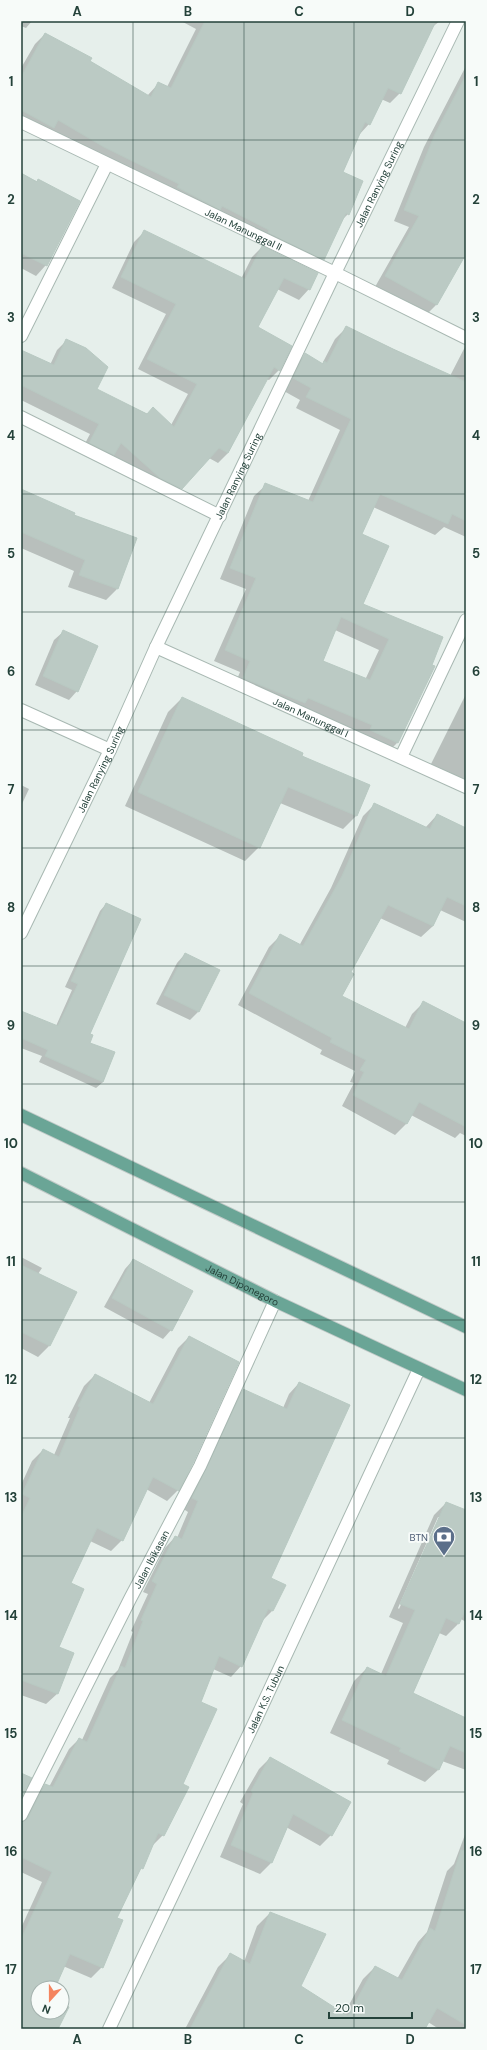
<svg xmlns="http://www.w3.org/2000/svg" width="487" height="2050" font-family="'DM Sans',sans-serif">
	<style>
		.shadow { fill: #0003; fill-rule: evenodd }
		.building { fill: #bbcac4; stroke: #b8c9c2; fill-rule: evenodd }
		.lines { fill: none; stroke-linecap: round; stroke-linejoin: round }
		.minor-casing { stroke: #a8b8b2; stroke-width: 14 }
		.major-casing { stroke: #c2cac8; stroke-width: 14 }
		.minor { stroke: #fff; stroke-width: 12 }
		.major { stroke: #6aa596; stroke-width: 12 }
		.grid { fill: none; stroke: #24423a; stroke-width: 1; stroke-opacity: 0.55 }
		.labels { text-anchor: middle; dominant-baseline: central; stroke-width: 4; stroke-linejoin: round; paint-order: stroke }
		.street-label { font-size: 10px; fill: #24423a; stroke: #f7fbf9 }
		.service-label { font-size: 10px; fill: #4e5e75; stroke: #f7fbf9; text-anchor: end }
		.neatline { fill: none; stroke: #24423a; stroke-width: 1.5 }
		.grid-label { font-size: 13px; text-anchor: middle; font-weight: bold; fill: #24423a }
	</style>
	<rect width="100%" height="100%" fill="#e6efeb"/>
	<g class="shadow">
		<polygon points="21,21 32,21 26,28 21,26"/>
		<polygon points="181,21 440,21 431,28 400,93 390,103 381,99 369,124 359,135 342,173 348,214 341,221 323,259 313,269 21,125 21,68 35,44 45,34 147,96 159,83 167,87 196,29"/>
		<polygon points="466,66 466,252 436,305 425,316 375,287 409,227 394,221 424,147"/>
		<polygon points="21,174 79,201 46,265 36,276 21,268"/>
		<polygon points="144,232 241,279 252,257 262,247 309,289 299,300 277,289 257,328 279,370 269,380 266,379 228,453 218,463 209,458 171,498 150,488 113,455 103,465 80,453 90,434 21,400 21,351 50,365 57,350 67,340 96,390 171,425 188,394 138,369 166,314 112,288 134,242"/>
		<path d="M 347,327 L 450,376 L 466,345 L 466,537 L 444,527 L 435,535 L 373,507 L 360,534 L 362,604 L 433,667 L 397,743 L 386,754 L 233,689 L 240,672 L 214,661 L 246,589 L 220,579 L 254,496 L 266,485 L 308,501 L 340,430 L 296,408 L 300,400 L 282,390 L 294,366 L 305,355 L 322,364 L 335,339 ZM 335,630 L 379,650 L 365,680 L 322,661 Z"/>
		<polygon points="21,490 73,515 136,538 117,589 106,600 68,587 74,571 21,548"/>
		<polygon points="63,632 77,691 69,700 35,685 54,640"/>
		<polygon points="466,694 466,781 431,764"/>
		<polygon points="182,698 301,757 356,816 343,829 280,803 259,847 245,861 125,806 168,712"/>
		<polygon points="21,785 29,789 21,806"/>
		<polygon points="374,805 425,828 437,815 466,829 466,922 440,910 433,926 421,937 380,918 350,973 341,997 405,1028 412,1014 423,1003 466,1024 466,1136 460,1133 455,1138 411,1115 407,1123 395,1135 342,1106 354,1083 350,1082 355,1071 320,1054 322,1050 238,1005 269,947 280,936 299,946 331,888 363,816"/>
		<polygon points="106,904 89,1043 113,1053 103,1082 96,1088 39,1062 42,1056 21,1048 21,1012 56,1026 72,990 65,987 100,911"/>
		<polygon points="185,954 198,1012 190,1020 156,1004 177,963"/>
		<polygon points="21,1257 42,1268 38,1274 75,1293 49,1346 38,1357 21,1348"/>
		<polygon points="133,1260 171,1330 163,1339 104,1307 125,1269"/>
		<polygon points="189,1337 178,1490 167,1501 146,1489 122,1540 111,1551 90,1541 69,1584 57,1647 57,1694 46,1704 21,1695 21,1485 32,1461 43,1450 54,1455 70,1418 68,1418 84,1386 95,1375 149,1403 178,1348"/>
		<polygon points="299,1383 270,1579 285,1586 272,1611 261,1622 241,1666 231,1677 213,1669 200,1703 182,1784 163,1835 152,1846 116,1918 102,1967 91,1978 63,1966 53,1988 38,1988 38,2012 62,2012 62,2004 68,2007 57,2029 21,2029 21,1928 42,1882 21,1872 21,1823 35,1796 45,1785 49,1787 69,1749 79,1739 82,1740 110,1678 118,1670 133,1632 131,1631 148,1594 143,1592 165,1548 175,1537 177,1538 188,1512 182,1508 233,1401 243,1390 283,1408 289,1394"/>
		<path d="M 446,1503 L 466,1512 L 466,1622 L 461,1619 L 458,1624 L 446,1636 L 439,1633 L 412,1693 L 466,1719 L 466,1770 L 442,1761 L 438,1770 L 425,1782 L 387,1764 L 389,1760 L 330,1733 L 354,1681 L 367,1668 L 381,1674 L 403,1623 L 389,1617 L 434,1515 ZM 438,1517 L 441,1517 L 399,1609 L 398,1608 Z"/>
		<polygon points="270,1758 331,1835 320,1846 286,1827 271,1863 260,1874 220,1857 243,1804 240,1802 259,1769"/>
		<polygon points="466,1832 466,2029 439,2029 428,2022 424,2029 185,2029 218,1967 231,1954 244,1962 257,1926 270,1913 299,1987 344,2014 363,1979 375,1967 397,1979 418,1942 427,1932 447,1871 454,1864"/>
	</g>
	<g class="building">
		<polygon points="205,21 436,21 401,94 388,88 370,125 365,122 343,172 363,181 349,215 346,213 324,260 268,233 269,230 222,206 220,210 211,205 177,187 179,184 104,147 58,120 54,128 21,110 21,77 45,33 92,58 90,61 151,97 158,82 171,88"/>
		<polygon points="466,75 466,254 437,305 385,276 419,216 404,210 435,134"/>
		<polygon points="21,173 37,182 38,179 80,201 47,266 21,253"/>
		<polygon points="144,230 245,279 262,246 318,273 310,290 284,278 258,327 292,346 280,371 274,367 228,453 219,448 182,489 160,478 121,443 114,455 89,443 99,424 21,385 21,350 54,365 66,339 86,348 108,367 97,389 147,414 153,407 174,427 197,384 147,359 176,304 121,277"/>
		<path d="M 346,326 L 393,349 L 466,382 L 466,521 L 452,514 L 448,524 L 380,494 L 362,534 L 389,546 L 363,604 L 443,637 L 432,665 L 435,666 L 398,743 L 370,730 L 372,725 L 308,698 L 305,703 L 243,678 L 250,661 L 225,650 L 256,578 L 230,568 L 265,483 L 313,502 L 351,419 L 306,397 L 311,388 L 293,378 L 305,353 L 323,364 L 324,361 L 327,363 ZM 341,617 L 389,639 L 370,680 L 323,661 Z"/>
		<polygon points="21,489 75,513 74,515 137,538 118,589 79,575 85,560 21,532"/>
		<polygon points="63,630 98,646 78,692 43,676"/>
		<polygon points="182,697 303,753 302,756 370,785 357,816 288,787 260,848 138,792"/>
		<polygon points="374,803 430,829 437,814 466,828 466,906 447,897 433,926 388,905 351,972 354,974 342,996 409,1029 423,1001 466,1023 466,1127 419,1102 407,1124 353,1095 364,1072 360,1070 366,1060 330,1042 332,1038 249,993 280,934 303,946 342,876"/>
		<polygon points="106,903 141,919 90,1034 93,1035 90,1043 115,1052 103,1082 45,1056 48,1050 21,1038 21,1011 58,1026 78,984 71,981"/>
		<polygon points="185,953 220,970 199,1012 164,995"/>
		<polygon points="133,1259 193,1291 172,1331 112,1298"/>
		<polygon points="21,1265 77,1292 50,1346 21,1332"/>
		<polygon points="189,1336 239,1362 193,1463 179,1491 153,1477 123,1541 97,1528 71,1583 84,1589 59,1647 74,1653 58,1694 21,1680 21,1517 30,1498 22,1494 43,1449 59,1457 80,1407 78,1406 95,1374 153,1404"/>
		<polygon points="299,1382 350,1405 271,1578 286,1585 273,1611 268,1609 242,1667 219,1656 201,1702 217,1709 183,1784 189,1787 164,1836 158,1833 143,1869 141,1868 117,1918 123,1920 103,1968 70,1954 55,1988 38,1988 38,2012 62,2012 62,2003 69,2007 58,2029 21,2029 21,1939 52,1872 21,1857 21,1822 28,1818 45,1784 53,1787 79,1738 87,1742 121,1666 125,1668 143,1621 141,1620 157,1584 152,1581 175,1536 182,1539 198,1501 192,1498 243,1389 287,1409"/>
		<polygon points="446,1502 466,1510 466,1609 459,1624 446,1618 413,1693 466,1718 466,1753 450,1746 439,1770 399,1751 401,1748 342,1720 367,1667 386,1676 415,1610 400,1604"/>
		<polygon points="270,1757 351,1802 332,1836 293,1814 272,1863 231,1845 253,1793 251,1791"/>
		<polygon points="21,1773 32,1778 21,1798"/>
		<polygon points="461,1850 466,1851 466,2025 437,2008 425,2029 190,2029 230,1953 250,1964 270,1912 326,1934 301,1986 348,2016 375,1966 402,1980 430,1928 435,1931"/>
	</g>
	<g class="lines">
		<g class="minor-casing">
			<g id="minor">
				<path id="s1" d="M 21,122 L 335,273 L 466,338"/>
				<polyline points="21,336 107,164"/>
				<polyline points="21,417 220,516"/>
				<path id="s2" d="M 156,647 L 466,787"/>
				<polyline points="21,710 110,750"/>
				<polyline points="401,757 466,620"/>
				<path id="s3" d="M 21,933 L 110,750 L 156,647 L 335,273 L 458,21"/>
				<path id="s4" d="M 21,1815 L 130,1599 L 200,1466 L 275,1301"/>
				<path id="s5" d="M 109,2029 L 256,1719 L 419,1369"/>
			</g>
		</g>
		<g class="major-casing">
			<g id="major">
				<polyline points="21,1115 466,1327"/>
				<path id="s6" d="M 21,1173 L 275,1301 L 466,1390"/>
			</g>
		</g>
		<use href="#minor" class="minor"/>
		<use href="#major" class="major"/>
	</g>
	<path class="grid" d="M 133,21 L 133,2029M 244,21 L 244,2029M 354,21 L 354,2029M 21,140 L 466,140M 21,258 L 466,258M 21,376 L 466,376M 21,494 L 466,494M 21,612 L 466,612M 21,730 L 466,730M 21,848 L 466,848M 21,966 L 466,966M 21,1084 L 466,1084M 21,1202 L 466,1202M 21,1320 L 466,1320M 21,1438 L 466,1438M 21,1556 L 466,1556M 21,1674 L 466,1674M 21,1792 L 466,1792M 21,1910 L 466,1910"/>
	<defs>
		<g id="bank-pin" transform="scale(1.15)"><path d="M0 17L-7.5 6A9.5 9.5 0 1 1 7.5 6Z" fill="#5c6f8a" stroke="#f7fbf9"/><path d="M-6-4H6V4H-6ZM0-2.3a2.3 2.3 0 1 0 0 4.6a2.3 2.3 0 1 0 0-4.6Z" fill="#fff"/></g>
	</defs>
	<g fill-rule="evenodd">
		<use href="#bank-pin" x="444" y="1537"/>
	</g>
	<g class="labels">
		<g class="street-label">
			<text stroke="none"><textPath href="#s3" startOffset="830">Jalan Ranying Suring</textPath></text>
			<text stroke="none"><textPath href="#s1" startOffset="247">Jalan Manunggal II</textPath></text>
			<text stroke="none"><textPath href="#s3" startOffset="506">Jalan Ranying Suring</textPath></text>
			<text stroke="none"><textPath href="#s2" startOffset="170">Jalan Manunggal I</textPath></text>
			<text stroke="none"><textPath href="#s3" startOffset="182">Jalan Ranying Suring</textPath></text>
			<text stroke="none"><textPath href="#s6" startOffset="248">Jalan Diponegoro</textPath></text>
			<text stroke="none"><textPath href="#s4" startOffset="287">Jalan Ibikasan</textPath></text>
			<text stroke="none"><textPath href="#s5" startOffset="365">Jalan K.S. Tubun</textPath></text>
		</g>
		<g class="service-label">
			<text x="428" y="1537">BTN</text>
		</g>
	</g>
	<rect width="487" height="2050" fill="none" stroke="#f7fbf9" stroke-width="44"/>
	<g transform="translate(50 2000) rotate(201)"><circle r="19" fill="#f7fbf9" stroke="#a3b1ad"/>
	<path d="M0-3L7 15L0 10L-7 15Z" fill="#f4845f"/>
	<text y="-6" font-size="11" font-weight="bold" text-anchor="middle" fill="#24423a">N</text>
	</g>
	<path d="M329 2012v6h83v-6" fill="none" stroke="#24423a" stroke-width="2"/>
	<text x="335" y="2012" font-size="12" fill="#24423a" stroke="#f7fbf9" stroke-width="3" paint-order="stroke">20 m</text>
	<rect x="22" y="22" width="443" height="2006" class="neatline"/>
	<g class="grid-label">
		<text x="77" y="16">A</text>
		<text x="188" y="16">B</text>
		<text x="299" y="16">C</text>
		<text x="410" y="16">D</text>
		<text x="11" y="86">1</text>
		<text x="476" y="86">1</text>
		<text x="11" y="204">2</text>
		<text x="476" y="204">2</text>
		<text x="11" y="322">3</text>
		<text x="476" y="322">3</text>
		<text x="11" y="440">4</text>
		<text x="476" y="440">4</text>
		<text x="11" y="558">5</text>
		<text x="476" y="558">5</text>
		<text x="11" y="676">6</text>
		<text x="476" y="676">6</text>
		<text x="11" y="794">7</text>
		<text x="476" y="794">7</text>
		<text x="11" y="912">8</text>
		<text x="476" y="912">8</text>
		<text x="11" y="1030">9</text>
		<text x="476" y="1030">9</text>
		<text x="11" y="1148">10</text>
		<text x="476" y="1148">10</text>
		<text x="11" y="1266">11</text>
		<text x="476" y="1266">11</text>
		<text x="11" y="1384">12</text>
		<text x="476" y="1384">12</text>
		<text x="11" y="1502">13</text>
		<text x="476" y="1502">13</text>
		<text x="11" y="1620">14</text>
		<text x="476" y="1620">14</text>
		<text x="11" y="1738">15</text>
		<text x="476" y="1738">15</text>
		<text x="11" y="1856">16</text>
		<text x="476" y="1856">16</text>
		<text x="11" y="1974">17</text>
		<text x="476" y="1974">17</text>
		<text x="77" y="2044">A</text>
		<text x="188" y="2044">B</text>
		<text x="299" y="2044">C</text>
		<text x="410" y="2044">D</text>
	</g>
</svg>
